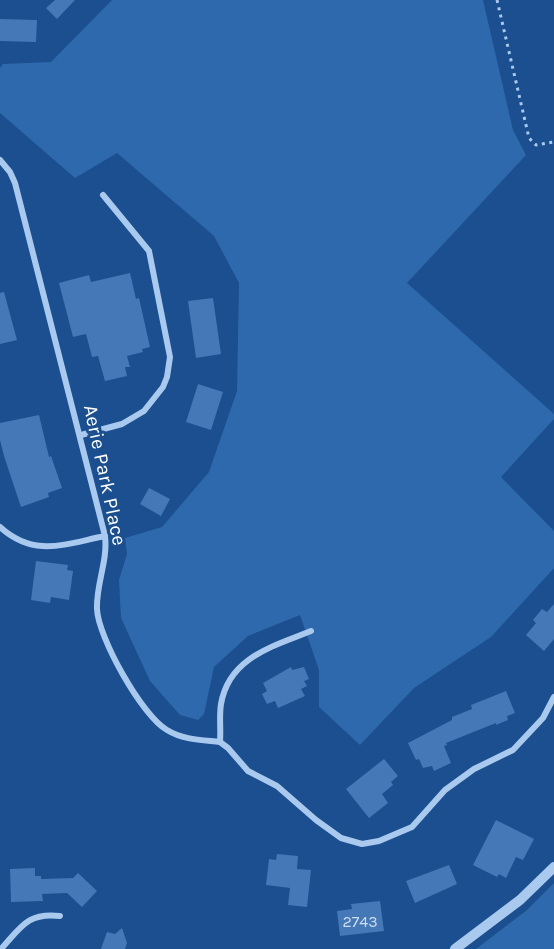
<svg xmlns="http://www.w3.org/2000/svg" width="554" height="949" font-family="Karla,sans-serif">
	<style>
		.green { fill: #2e69ad }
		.building { fill: #4478b7 }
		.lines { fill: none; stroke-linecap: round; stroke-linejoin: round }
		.path { stroke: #a9c9ee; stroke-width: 3; stroke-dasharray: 3 4.5; stroke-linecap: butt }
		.minor { stroke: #a9c9ee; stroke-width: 6 }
		.tertiary { stroke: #a9c9ee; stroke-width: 10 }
		.labels { text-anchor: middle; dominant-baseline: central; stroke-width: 6; stroke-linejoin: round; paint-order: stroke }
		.number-label { font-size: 16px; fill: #d0dded }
		.street-label { font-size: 20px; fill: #fff; stroke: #1b4f8f }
	</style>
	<rect width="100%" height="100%" fill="#1b4f8f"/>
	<g class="green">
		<polygon points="112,0 483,0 513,130 526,155 407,283 554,414 554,419 501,477 554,531 554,568 491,637 414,688 360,745 319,707 319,670 300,615 248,636 214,667 204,714 198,720 180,715 150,681 121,618 119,580 127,554 125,538 162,527 209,472 237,391 239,283 214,236 117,153 75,178 0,113 0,68 3,64 51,62"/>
		<polygon points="554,883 554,949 476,949 527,910"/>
	</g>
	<g class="building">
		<polygon points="55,0 75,0 57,19 46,8"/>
		<polygon points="0,19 37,20 36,42 0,41"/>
		<polygon points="130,273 136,299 139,298 150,347 142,349 143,352 127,356 130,367 125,367 127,376 105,381 98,356 92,357 86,334 73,337 59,283 89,275 91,282"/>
		<polygon points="4,292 17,340 0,344 0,293"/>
		<polygon points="213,298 221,354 196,358 188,301"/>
		<polygon points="198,384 223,392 211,430 186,422"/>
		<polygon points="39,415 49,457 51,456 62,488 48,493 49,497 21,507 4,456 0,440 0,423"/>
		<polygon points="149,488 170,499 161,516 140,504"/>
		<polygon points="36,561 68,565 67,570 73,571 69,600 51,597 50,603 31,600"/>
		<polygon points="554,604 554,639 544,651 526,635 536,623 533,620 542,609 547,612"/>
		<polygon points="291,667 292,670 304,667 309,679 304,681 307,686 301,689 305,696 278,708 275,701 267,704 262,694 267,691 263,683"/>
		<polygon points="506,691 515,713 507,716 508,720 496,725 496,723 446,743 447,745 444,746 451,763 434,771 432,766 423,768 419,759 416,760 408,743 452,720 452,717 472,709 471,705"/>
		<polygon points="384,759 398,776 391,782 393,785 382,794 388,803 369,818 346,789"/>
		<polygon points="496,820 534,839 523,860 516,857 506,878 499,874 497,877 473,865"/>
		<polygon points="277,854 298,856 297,869 311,870 307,907 288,905 290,888 266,885 269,859 276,860"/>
		<polygon points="449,865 457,884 415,903 406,881"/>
		<polygon points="35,868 35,876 41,876 41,879 73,878 78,873 97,891 82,907 67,893 42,894 43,901 11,902 10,869"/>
		<polygon points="380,901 384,931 340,936 337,911 352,909 351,904"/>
		<polygon points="122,928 127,943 125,949 101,949 107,932 115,934"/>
	</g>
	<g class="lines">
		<polyline class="path" points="497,0 529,138 536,145 554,142"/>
		<g class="minor">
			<path d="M 0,160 L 10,172 L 15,183 L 105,536 C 108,561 96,584 97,609 C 98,637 142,716 167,730 C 183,740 202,740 220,742"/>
			<polyline points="81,435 122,424 144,411 163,387 167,377 170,357 149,251 103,195"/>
			<path d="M 0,527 C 34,558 65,544 105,536"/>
			<path d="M 311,631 C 274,646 229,657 221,704 C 219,716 221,729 220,742 L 228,748 L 248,771 L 277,786 L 316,820 L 341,838 L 362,844 L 379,841 L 412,827 L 445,790 L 474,769 L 513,750 L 543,718 L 554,697"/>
			<path d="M 1,949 C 21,927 28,912 60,916"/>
		</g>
		<polyline class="tertiary" points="455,949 520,900 554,867"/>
	</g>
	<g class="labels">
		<g class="number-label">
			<text x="360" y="921">2743</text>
		</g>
		<g class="street-label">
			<text transform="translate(105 475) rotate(78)">Aerie Park Place</text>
		</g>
	</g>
</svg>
